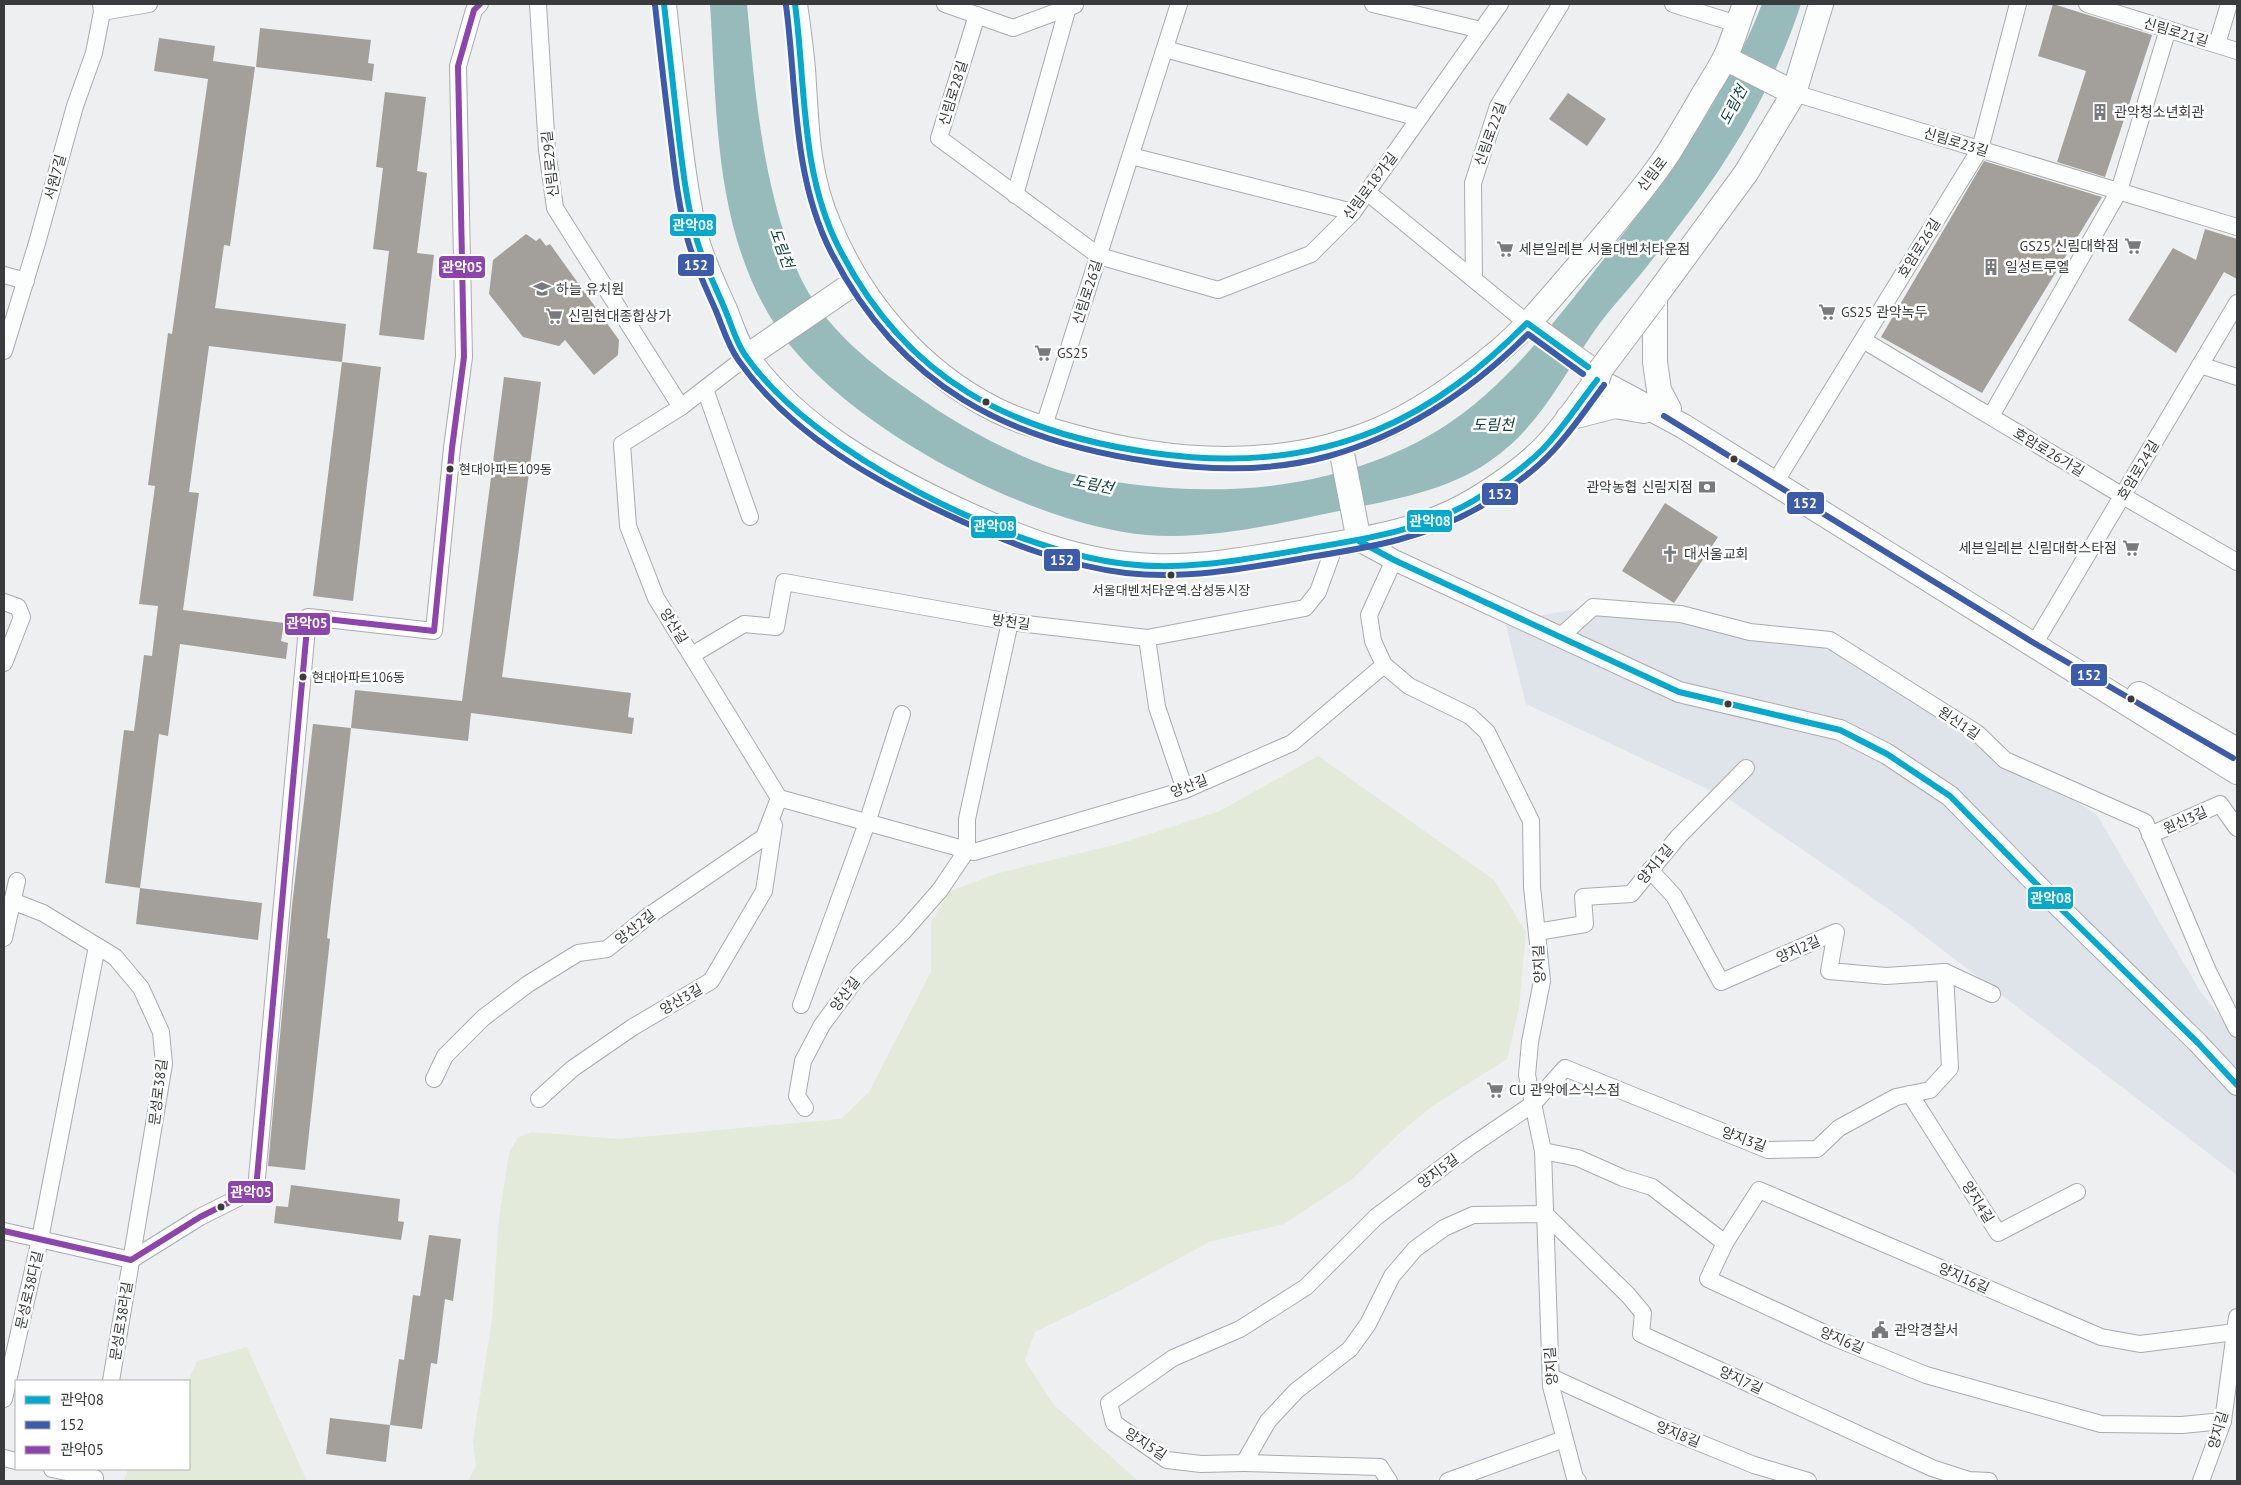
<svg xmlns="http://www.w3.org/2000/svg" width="2241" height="1485" font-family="'PT Sans','Noto Sans KR',sans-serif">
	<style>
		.built { fill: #dfe3ea }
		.green { fill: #e3eada }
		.water { fill: #97babb }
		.building { fill: #a39f9b }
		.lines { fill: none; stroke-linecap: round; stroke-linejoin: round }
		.minor-casing { stroke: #aaabad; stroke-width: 18 }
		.tertiary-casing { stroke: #aaabad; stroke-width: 22 }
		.secondary-casing { stroke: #aaabad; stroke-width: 26 }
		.minor { stroke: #fcfdfd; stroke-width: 16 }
		.tertiary { stroke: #fcfdfd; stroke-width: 20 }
		.secondary { stroke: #fcfdfd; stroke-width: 24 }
		.secondary-bridge-casing { stroke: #aaabad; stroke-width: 26; stroke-linecap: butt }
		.secondary-bridge { stroke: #fcfdfd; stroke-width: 24 }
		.bus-1-casing { stroke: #fff; stroke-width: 10 }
		.bus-2-casing { stroke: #fff; stroke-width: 10 }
		.bus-3-casing { stroke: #fff; stroke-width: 10 }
		.bus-1 { stroke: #00a9ce; stroke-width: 6 }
		.bus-2 { stroke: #3d5bab; stroke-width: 6 }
		.bus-3 { stroke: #8e44ad; stroke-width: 6 }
		.bus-dot { fill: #3a3b3c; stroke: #fff; stroke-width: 2 }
		.labels { text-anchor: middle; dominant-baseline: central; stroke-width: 5; stroke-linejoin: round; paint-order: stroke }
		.bus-label { font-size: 13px; fill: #3a3b3c; stroke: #fff; text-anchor: start }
		.street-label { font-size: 14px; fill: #3a3b3c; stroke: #fff }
		.poi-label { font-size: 14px; fill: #3a3b3c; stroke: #fff; text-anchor: start }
		.water-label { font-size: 15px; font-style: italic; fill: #104040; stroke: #fff }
		.line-badge { stroke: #fff; stroke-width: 2 }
		.badge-label { font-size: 14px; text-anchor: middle; font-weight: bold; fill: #fff }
	</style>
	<rect width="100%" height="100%" fill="#edeff1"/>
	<polygon class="built" points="1578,609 1681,614 1830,640 2097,815 2200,991 2237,1038 2237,1175 1893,912 1729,799 1526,704 1505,622"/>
	<g class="green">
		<polygon points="1318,756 1494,880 1526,932 1519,1008 1507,1059 1431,1107 1399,1134 1351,1180 1284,1224 1209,1242 1123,1289 1035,1332 1025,1360 1053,1404 1138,1481 468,1481 476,1466 473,1440 492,1320 499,1219 509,1153 518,1137 532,1132 618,1139 841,1119 869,1092 931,972 931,922 950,891 999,873 1122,843 1220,811"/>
		<polygon points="247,1347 307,1481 124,1481 128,1469 189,1469 188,1381 197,1361"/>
	</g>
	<path class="water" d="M 710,4 L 747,4 C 754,81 760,158 784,233 C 790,252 797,273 807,290 C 831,332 872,365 911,392 C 953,422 999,448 1047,466 C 1073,476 1102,480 1130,484 C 1235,498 1345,486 1437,431 C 1499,393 1545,334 1589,278 C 1656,193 1723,105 1762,4 L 1801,4 C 1784,56 1758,110 1728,156 C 1704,194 1676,229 1648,265 C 1631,287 1611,307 1595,330 C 1563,376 1538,429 1490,461 C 1446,492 1390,500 1339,511 C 1276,524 1211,540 1147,535 C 1029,525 837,423 774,323 C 714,229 717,111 710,4 Z"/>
	<g class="building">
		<polygon points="2053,4 2152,35 2105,177 2057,162 2086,71 2038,56"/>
		<polygon points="260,28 371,40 368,63 374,64 372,81 256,67"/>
		<polygon points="159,38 215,46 213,61 255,67 230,246 224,245 215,308 346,324 342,362 209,346 189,492 199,493 183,610 284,623 281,641 288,643 286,659 180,644 168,736 159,734 140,888 105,883 124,730 134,731 144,655 152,656 158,606 139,604 155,486 148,485 168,333 172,334 208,79 154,71"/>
		<polygon points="385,92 426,97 417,171 427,173 417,253 434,255 424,340 379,335 389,251 373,249 383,168 376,167"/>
		<polygon points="1568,93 1606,119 1587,146 1549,119"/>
		<polygon points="1984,161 2102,197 1982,393 1881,337"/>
		<polygon points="2205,229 2237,239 2237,279 2224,272 2176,353 2128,320 2173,248 2196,260"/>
		<polygon points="526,234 536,241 540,238 546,246 550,244 619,340 618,355 594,375 565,340 559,346 523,337 489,294 493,260"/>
		<polygon points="342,362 381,367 353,601 313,596"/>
		<polygon points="504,377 541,382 502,677 631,693 628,717 634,718 632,734 471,713 468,741 351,728 327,938 330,939 305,1170 268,1166 292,906 313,724 351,728 355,690 462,701"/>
		<polygon points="1665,503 1718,537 1674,603 1622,571"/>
		<polygon points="140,888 262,903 258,940 136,924"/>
		<polygon points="291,1185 400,1199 398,1221 404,1222 401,1240 274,1223 276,1206 288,1207"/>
		<polygon points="429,1235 461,1239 453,1301 445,1299 437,1364 431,1363 422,1429 390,1425 399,1359 404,1360 413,1295 420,1296"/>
		<polygon points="330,1418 390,1425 386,1462 326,1454"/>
	</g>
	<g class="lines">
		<g class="minor-casing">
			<g id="minor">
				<polyline points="538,4 547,150 555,208 681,407"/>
				<polyline points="945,4 1013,28 1075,5"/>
				<polyline points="1373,4 1481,30"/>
				<polyline points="1673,4 1737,24"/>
				<polyline points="2087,4 2237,51"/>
				<polyline points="102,12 149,4"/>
				<polyline points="977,15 939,138 1099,256 1218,290 1311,254 1353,212 1500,4"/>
				<polyline points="2217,44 2229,4"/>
				<polyline points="1165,49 1419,118"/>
				<polyline points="1794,93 2237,227"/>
				<polyline points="1131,156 1353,212"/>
				<polyline points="1367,192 1527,323"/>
				<polyline points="1015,195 1068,7"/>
				<polyline points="4,275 26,281"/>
				<polyline points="1474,279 1473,183 1498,106 1561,4"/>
				<polyline points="1863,340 2123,496 2237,562"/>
				<polyline points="4,351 37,243 75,106 94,53 102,12 101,4"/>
				<polyline points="746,357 681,407 622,444 628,526 656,598 779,798 974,852 1185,790 1292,743 1384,665"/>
				<polyline points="2200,365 2237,377"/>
				<polyline points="705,389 750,517"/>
				<polyline points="1991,416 2119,191 2168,29"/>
				<polyline points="1043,429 1179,4"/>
				<polyline points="1779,476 1980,149 2018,4"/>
				<polyline points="1394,560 1369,615 1373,641 1384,665 1409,686 1470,716 1487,732 1531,821 1532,887 1542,981 1530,1042 1527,1075 1543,1151 1551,1386 1575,1478 1578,1481"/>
				<polyline points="4,602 18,607 22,617 4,663"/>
				<polyline points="2039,636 2237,303"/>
				<polyline points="1560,637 1593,607 1681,614 1750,632 1830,640 1977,733 2005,760 2145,822 2208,971 2237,1029"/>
				<polyline points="1147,638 1157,707 1185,790"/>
				<polyline points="692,655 744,624 776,627 784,582 1010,622 1147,638 1305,608 1318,592 1335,545"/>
				<polyline points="2150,835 2220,804 2237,828"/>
				<polyline points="1650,870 1674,896 1721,982 1836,932 1829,971 1886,976 1945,972 1992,994"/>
				<polyline points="12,901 43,913 115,957 141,988 161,1032 164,1064 111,1381"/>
				<polyline points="1537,932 1585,924 1583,897 1631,894 1678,837 1746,768"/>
				<polyline points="4,938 17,881"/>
				<polyline points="1945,972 1950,1068 1930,1090 1896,1097 1839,1128 1817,1149 1768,1150 1565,1068 1533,1104 1468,1148 1376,1217 1306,1287 1240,1329 1173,1358 1109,1403 1114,1423 1167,1460 1201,1464 1244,1463 1268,1421 1296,1391 1350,1349 1368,1324 1392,1276 1415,1249 1444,1228 1473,1215 1545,1214 1628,1295 1643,1313 1641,1334 1932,1468 1969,1480 1989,1481"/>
				<polyline points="801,1005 867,823 902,714"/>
				<polyline points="434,1079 445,1056 483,1018 528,984 578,953 607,949 647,917 764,837 779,798"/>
				<polyline points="1910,1094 1998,1233 2077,1192"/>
				<polyline points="539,1099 572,1069 633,1027 711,981 764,891 774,825"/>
				<polyline points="805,1108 797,1096 803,1061 822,1025 859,975 904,931 940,890 967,850 967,819 1010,622"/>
				<polyline points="1543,1151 1578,1158 1623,1178 1652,1187 1725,1243 1708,1279 1835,1338 1926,1375 2101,1424 2182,1425 2223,1421"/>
				<polyline points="4,1231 131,1260 200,1217 256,1189 308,617 434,631 452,448 464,357 458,66 474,10 480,4"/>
				<polyline points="1725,1243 1759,1190 2101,1337 2140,1344 2235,1332"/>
				<polyline points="1551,1377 1656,1425 1754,1465 1808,1481"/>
				<polyline points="4,1399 40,1239 97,946"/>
				<polyline points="4,1458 16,1461"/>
				<polyline points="1244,1463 1380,1467 1389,1481"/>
				<polyline points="52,1469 95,1478"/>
				<polyline points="1448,1481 1564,1439"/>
				<polyline points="2201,1481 2223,1421 2237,1317"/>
			</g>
		</g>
		<g class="tertiary-casing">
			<polyline id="tertiary" points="1359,541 1394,560 1679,692 1840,730 1887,754 1950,796 2054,902 2198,1043 2237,1085"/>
		</g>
		<g class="secondary-casing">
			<g id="secondary">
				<path d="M 664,4 C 669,51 674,97 680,144 C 684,175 688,207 696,237 C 703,263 715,287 726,312 C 732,328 738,347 749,360 C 800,429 878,472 954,508 C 1018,538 1082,564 1153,566 C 1206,568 1260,557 1313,548 C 1367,539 1425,530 1473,501 C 1501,484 1531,464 1552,439 C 1568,421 1582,399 1597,380"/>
				<path d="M 795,4 C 798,25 801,47 803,69 C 807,126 806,171 829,225 C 861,303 920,372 996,410 C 1020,422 1046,429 1071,436 C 1171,464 1281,471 1378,430 C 1422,411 1463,381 1499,351 C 1532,323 1559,287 1588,255 C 1614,224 1647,186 1669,152 C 1679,136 1689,119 1699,102 C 1707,88 1717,73 1725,58 C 1733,41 1738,22 1745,4"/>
				<polyline points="1725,58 1794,93"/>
				<polyline points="1527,323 1588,367 1597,380 1683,426 2237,772"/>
				<polyline points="746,357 857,281"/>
				<polyline points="1669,409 1659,390 1655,362 1655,297 1746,173 1794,93 1821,4"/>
				<polyline points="1568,418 1615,406 1644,411"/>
				<polyline points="1340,443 1359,541"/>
				<polyline points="2139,694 2237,750"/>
			</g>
		</g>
		<use href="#minor" class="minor"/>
		<use href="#tertiary" class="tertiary"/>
		<use href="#secondary" class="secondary"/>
		<g class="secondary-bridge-casing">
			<polyline id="secondary-bridge" points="1597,380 1601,369 1655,297"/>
		</g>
		<use href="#secondary-bridge" class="secondary-bridge"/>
		<g class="bus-1-casing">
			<g id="bus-1">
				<path d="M 664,4 C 669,49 674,93 679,138 C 683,171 687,205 696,237 C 703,263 716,287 726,312 C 732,326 736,342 745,355 C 812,453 1010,551 1126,564 C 1184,571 1242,560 1300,550 C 1359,540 1420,532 1473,501 C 1498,486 1523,469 1543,449 C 1563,428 1579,403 1597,380"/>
				<path d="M 795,4 C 806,86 800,172 839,248 C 906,380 1011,433 1153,453 C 1230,464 1304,460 1377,430 C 1435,406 1483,367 1527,323 L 1588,367"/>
				<polyline points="1359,541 1394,560 1679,692 1840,730 1887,754 1950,796 2054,902 2198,1043 2237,1085"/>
			</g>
		</g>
		<g class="bus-2-casing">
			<g id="bus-2">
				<path d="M 655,5 C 660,50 665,95 671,141 C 675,174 679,209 688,241 C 695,266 706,288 716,311 C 723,328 728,346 739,361 C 791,435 876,482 957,519 C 1011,544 1067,566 1126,573 C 1190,580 1253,567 1316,556 C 1372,547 1428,537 1478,508 C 1503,493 1529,476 1549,455 C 1570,434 1586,409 1604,385"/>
				<path d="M 786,5 C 797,88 792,175 831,252 C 900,387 1007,441 1153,462 C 1212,471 1271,472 1329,456 C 1406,434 1471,391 1528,334 L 1583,374"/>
				<polyline points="1664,416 2034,643 2233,758"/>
			</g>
		</g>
		<g class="bus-3-casing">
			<polyline id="bus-3" points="4,1231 131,1260 200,1217 256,1189 308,617 434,631 452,448 464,357 458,66 474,10 480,4"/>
		</g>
		<use href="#bus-1" class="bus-1"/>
		<use href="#bus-2" class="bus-2"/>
		<use href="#bus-3" class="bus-3"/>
	</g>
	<defs>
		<g id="building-bare" transform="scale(1.35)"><path d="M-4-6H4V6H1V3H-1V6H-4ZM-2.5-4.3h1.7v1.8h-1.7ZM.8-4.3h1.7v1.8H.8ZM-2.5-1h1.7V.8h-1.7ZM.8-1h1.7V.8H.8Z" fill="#797a7b" stroke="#fff" stroke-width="2.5" paint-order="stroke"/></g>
		<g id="supermarket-bare" transform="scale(1.35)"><path d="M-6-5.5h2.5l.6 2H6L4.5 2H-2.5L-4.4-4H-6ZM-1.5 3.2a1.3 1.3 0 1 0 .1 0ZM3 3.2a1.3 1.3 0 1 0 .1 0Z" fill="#797a7b" stroke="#fff" stroke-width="2.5" paint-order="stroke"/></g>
		<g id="school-bare" transform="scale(1.35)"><path d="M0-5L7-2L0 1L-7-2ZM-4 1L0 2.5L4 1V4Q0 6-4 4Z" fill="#797a7b" stroke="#fff" stroke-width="2.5" paint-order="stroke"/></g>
		<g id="bank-bare" transform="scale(1.35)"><path d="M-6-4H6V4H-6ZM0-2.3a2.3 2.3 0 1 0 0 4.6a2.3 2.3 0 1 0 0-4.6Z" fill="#797a7b" stroke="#fff" stroke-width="2.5" paint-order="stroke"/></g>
		<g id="church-bare" transform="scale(1.35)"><path d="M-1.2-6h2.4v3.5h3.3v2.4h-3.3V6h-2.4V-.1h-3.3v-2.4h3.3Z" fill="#797a7b" stroke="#fff" stroke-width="2.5" paint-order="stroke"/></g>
		<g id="civic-bare" transform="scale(1.35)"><path d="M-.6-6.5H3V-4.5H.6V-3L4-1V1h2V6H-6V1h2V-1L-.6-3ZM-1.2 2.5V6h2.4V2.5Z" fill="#797a7b" stroke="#fff" stroke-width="2.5" paint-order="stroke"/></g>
	</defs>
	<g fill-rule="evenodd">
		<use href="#building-bare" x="2100" y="112"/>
		<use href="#supermarket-bare" x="2133" y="246"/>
		<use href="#supermarket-bare" x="1505" y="249"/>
		<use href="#building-bare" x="1991" y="267"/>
		<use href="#school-bare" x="542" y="289"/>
		<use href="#supermarket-bare" x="1827" y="312"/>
		<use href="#supermarket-bare" x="554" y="316"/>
		<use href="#supermarket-bare" x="1043" y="353"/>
		<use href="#bank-bare" x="1707" y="487"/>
		<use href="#supermarket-bare" x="2131" y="548"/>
		<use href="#church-bare" x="1670" y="554"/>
		<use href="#supermarket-bare" x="1495" y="1090"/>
		<use href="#civic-bare" x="1880" y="1330"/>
	</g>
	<g class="bus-dot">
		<circle cx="986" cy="402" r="4.5"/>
		<circle cx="1734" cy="459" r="4.5"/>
		<circle cx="450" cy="469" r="4.5"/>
		<circle cx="1171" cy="575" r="4.5"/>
		<circle cx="303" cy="677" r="4.5"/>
		<circle cx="2131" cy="699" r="4.5"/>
		<circle cx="1728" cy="704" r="4.5"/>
		<circle cx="221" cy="1207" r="4.5"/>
	</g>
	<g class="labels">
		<g class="bus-label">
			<text x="459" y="469">현대아파트109동</text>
			<text x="1171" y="590" text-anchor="middle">서울대벤처타운역.삼성동시장</text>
			<text x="312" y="677">현대아파트106동</text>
		</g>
		<g class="street-label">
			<text transform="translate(2176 32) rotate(17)">신림로21길</text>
			<text transform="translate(953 93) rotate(-73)">신림로28길</text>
			<text transform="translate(1490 134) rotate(-70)">신림로22길</text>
			<text transform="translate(1956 142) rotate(17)">신림로23길</text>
			<text transform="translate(550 164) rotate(-96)">신림로29길</text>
			<text transform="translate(1652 174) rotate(-52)">신림로</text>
			<text transform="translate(55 177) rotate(-75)">서원7길</text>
			<text transform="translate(1370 186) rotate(-53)">신림로18가길</text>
			<text transform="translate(1919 248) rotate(-58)">호암로26길</text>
			<text transform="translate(1087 292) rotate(-72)">신림로26길</text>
			<text transform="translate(2049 452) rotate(31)">호암로26가길</text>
			<text transform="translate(2138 470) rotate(-59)">호암로24길</text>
			<text transform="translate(1011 622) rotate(8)">방천길</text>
			<text transform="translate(674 626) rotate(58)">양산길</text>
			<text transform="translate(1959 723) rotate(34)">원신1길</text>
			<text transform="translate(1189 786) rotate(-21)">양산길</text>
			<text transform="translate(2185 820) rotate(-24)">원신3길</text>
			<text transform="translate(1655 864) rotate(-50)">양지1길</text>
			<text transform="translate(635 927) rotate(-38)">양산2길</text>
			<text transform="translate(1798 949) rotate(-24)">양지2길</text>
			<text transform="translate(1539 964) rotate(-93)">양지길</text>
			<text transform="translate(845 994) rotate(-53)">양산길</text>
			<text transform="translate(681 999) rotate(-30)">양산3길</text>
			<text transform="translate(158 1092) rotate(-83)">문성로38길</text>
			<text transform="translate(1744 1139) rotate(20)">양지3길</text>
			<text transform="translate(1438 1171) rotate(-37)">양지5길</text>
			<text transform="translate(1978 1202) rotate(58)">양지4길</text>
			<text transform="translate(1964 1278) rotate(24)">양지16길</text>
			<text transform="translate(29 1290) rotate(-77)">문성로38다길</text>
			<text transform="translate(121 1321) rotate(-81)">문성로38라길</text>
			<text transform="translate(1842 1340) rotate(23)">양지6길</text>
			<text transform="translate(1551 1366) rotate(-94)">양지길</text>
			<text transform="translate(1741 1380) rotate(25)">양지7길</text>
			<text transform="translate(2218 1430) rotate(-74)">양지길</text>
			<text transform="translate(1678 1434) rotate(22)">양지8길</text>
			<text transform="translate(1146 1444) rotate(33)">양지5길</text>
		</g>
		<g class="poi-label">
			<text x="2114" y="112">관악청소년회관</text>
			<text x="2119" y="246" text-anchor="end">GS25 신림대학점</text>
			<text x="1519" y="249">세븐일레븐 서울대벤처타운점</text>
			<text x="2005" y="267">일성트루엘</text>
			<text x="556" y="289">하늘 유치원</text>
			<text x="1841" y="312">GS25 관악녹두</text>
			<text x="568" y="316">신림현대종합상가</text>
			<text x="1057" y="353">GS25</text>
			<text x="1693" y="487" text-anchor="end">관악농협 신림지점</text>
			<text x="2117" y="548" text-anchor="end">세븐일레븐 신림대학스타점</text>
			<text x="1684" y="554">대서울교회</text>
			<text x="1509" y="1090">CU 관악에스식스점</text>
			<text x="1894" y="1330">관악경찰서</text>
		</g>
		<g class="water-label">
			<text transform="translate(1733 105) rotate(-62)">도림천</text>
			<text transform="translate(782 248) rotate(70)">도림천</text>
			<text x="1493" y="424">도림천</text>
			<text transform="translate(1093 484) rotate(12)">도림천</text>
		</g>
	</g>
	<g class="line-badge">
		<rect x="669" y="213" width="48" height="24" rx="5" fill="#00a9ce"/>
		<rect x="677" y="253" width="38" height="24" rx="5" fill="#3d5bab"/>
		<rect x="438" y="255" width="48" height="24" rx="5" fill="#8e44ad"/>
		<rect x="1481" y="482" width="38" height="24" rx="5" fill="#3d5bab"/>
		<rect x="1786" y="491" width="39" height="24" rx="5" fill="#3d5bab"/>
		<rect x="1406" y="509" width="47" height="24" rx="5" fill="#00a9ce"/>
		<rect x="970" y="515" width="47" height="24" rx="5" fill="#00a9ce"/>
		<rect x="1043" y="548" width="38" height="24" rx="5" fill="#3d5bab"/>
		<rect x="284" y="612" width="47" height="24" rx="5" fill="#8e44ad"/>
		<rect x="2070" y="663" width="38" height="24" rx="5" fill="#3d5bab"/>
		<rect x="2027" y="886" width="47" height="24" rx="5" fill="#00a9ce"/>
		<rect x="227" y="1180" width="47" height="24" rx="5" fill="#8e44ad"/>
	</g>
	<g class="badge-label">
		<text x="693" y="230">관악08</text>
		<text x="696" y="270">152</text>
		<text x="462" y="272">관악05</text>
		<text x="1500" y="499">152</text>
		<text x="1805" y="508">152</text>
		<text x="1430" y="526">관악08</text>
		<text x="994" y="531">관악08</text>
		<text x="1062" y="565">152</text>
		<text x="307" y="628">관악05</text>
		<text x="2089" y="680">152</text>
		<text x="2051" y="903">관악08</text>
		<text x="251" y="1197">관악05</text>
	</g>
	<rect width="2241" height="1485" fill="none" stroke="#3a3b3c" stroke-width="10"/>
	<rect x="15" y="1380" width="175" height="90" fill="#ffffff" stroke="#b0b1b1"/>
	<rect x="25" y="1396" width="25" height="8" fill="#00a9ce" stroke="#b0b1b1"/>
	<text x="60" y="1405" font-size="15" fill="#3a3b3c">관악08</text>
	<rect x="25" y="1421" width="25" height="8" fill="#3d5bab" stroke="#b0b1b1"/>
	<text x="60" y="1430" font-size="15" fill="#3a3b3c">152</text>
	<rect x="25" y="1446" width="25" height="8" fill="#8e44ad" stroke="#b0b1b1"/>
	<text x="60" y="1455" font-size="15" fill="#3a3b3c">관악05</text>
</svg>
